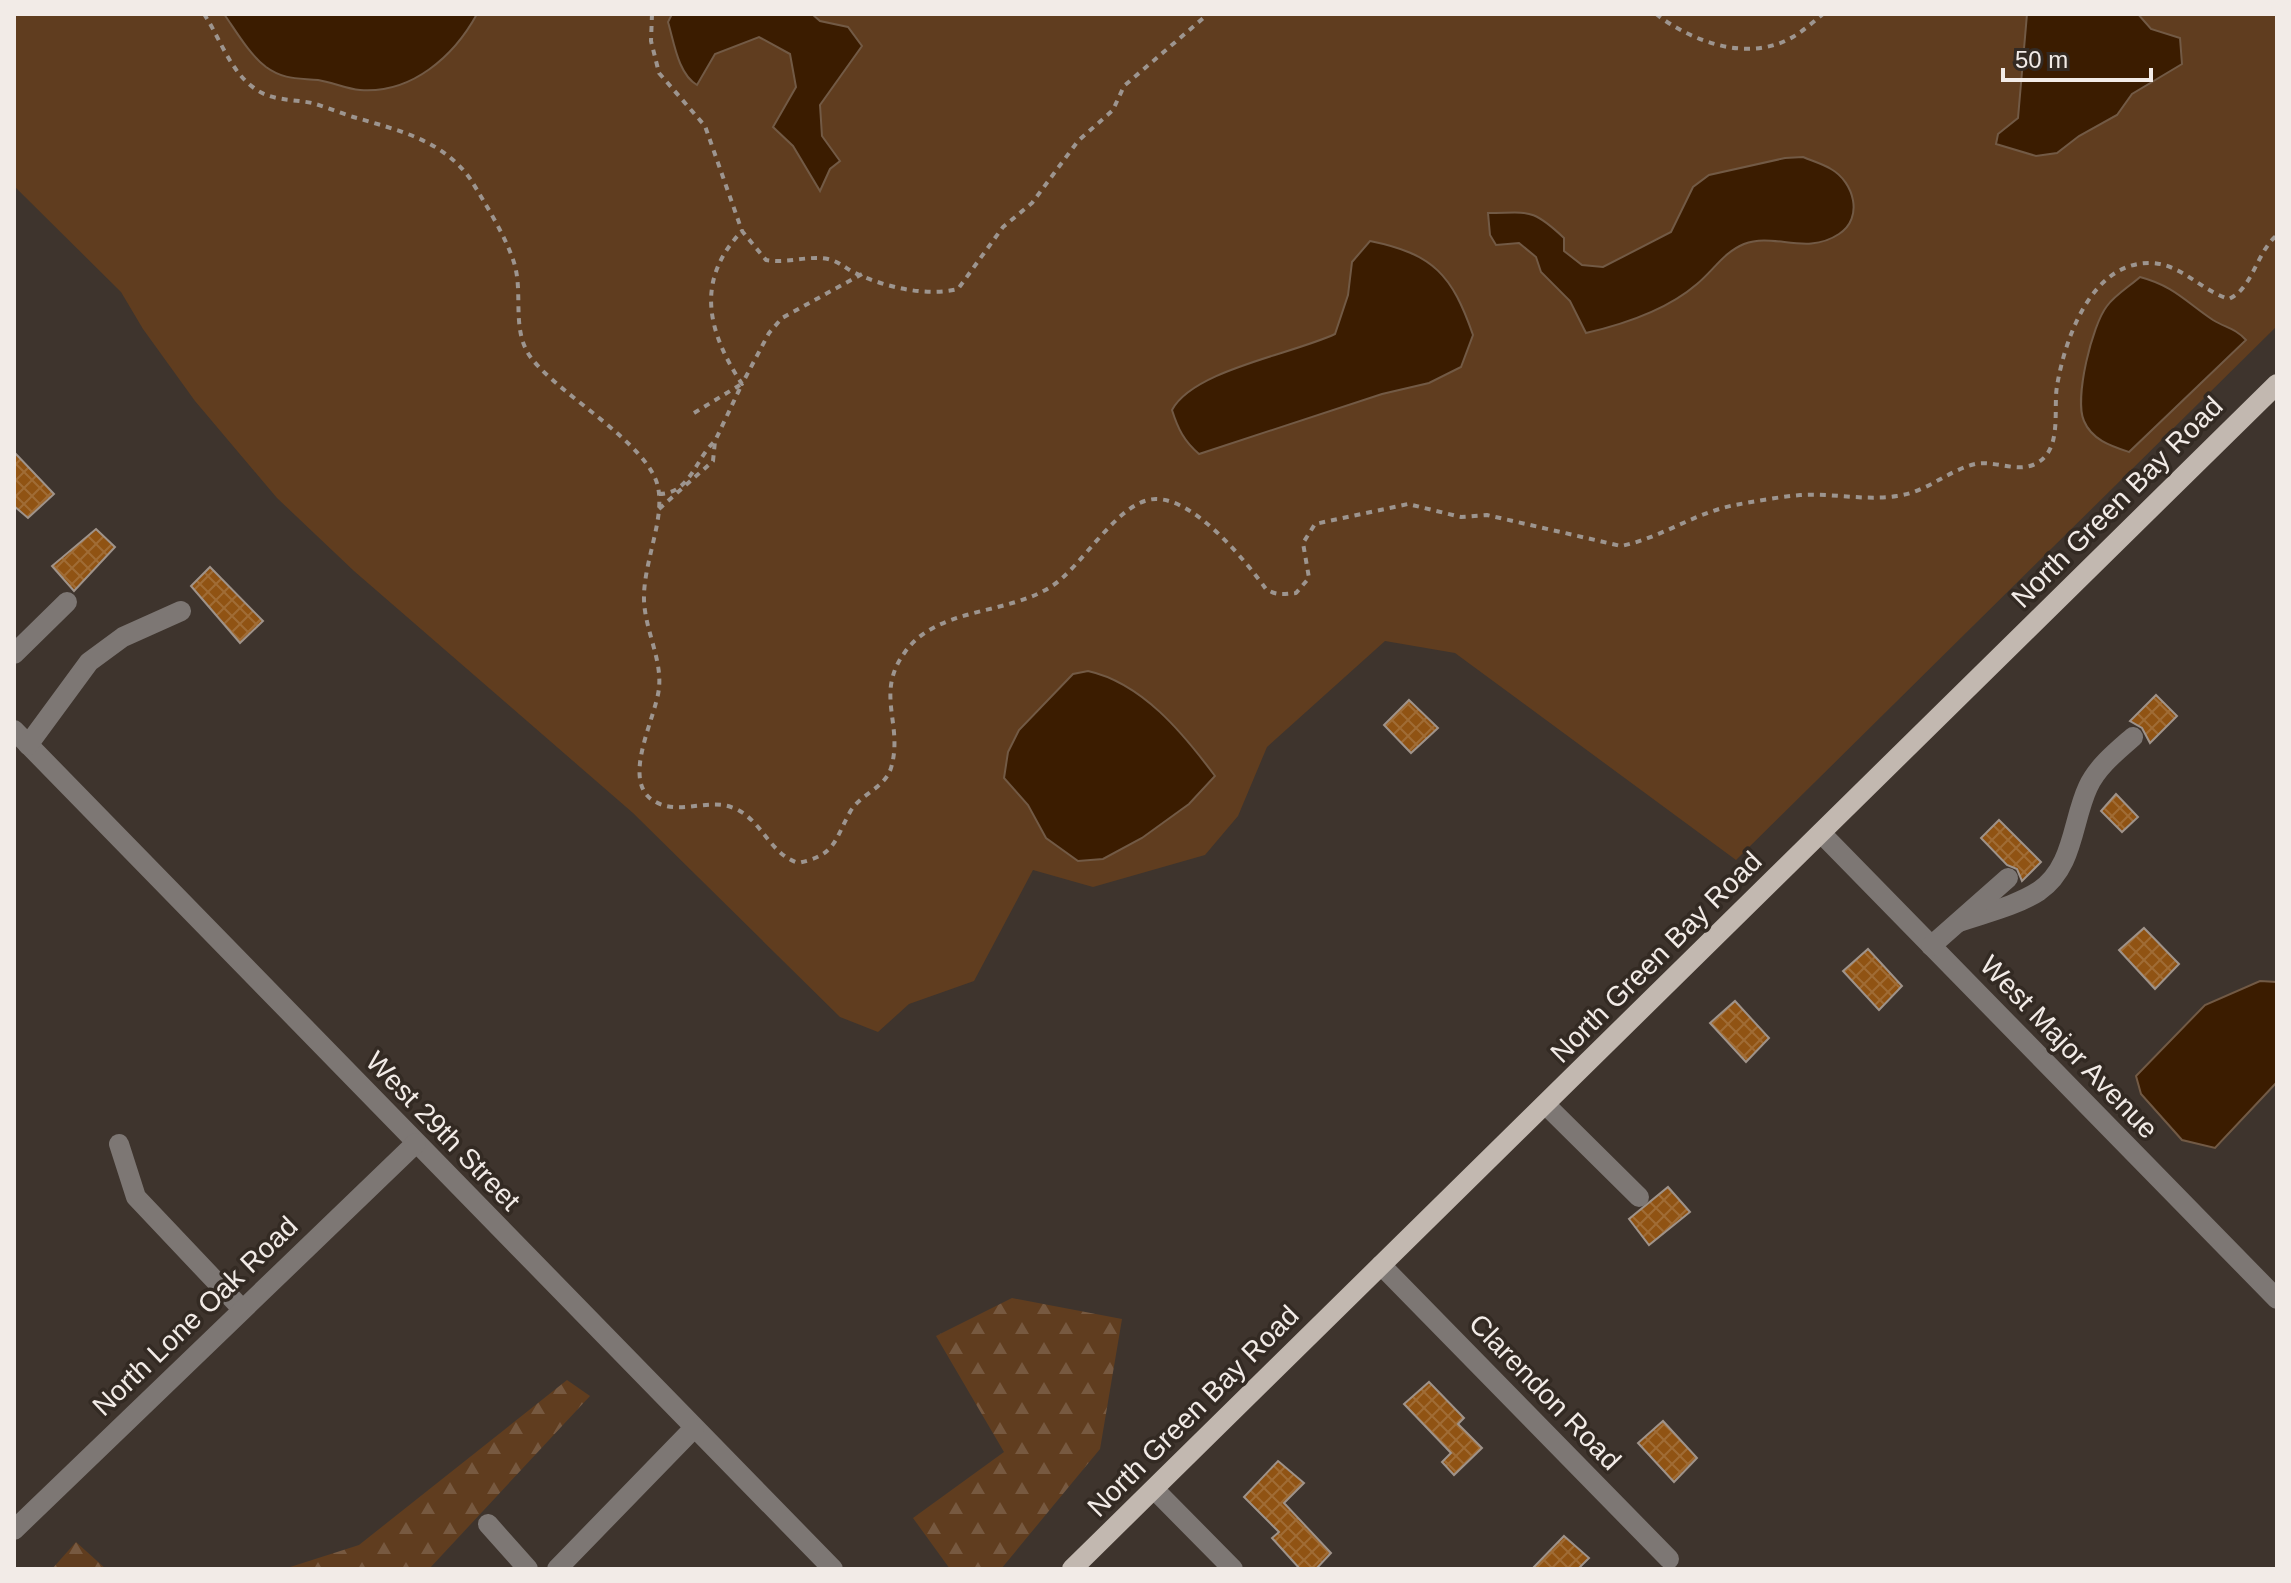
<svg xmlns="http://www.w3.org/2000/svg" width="2291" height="1583" font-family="Arial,sans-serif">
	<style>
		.grass { fill: #603d1f }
		.forest { fill: url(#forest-firs) }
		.water { fill: #3b1c00; stroke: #725a45; stroke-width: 2 }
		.building { fill: url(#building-cross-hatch); stroke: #9f938a; stroke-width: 2 }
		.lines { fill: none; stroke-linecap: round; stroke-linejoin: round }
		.path { stroke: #9d958f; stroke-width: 4; stroke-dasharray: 6 6; stroke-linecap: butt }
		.minor { stroke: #7d7774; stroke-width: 20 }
		.major { stroke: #c2b8b0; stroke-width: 20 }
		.labels { text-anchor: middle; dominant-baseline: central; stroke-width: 7; stroke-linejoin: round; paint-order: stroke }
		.street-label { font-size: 28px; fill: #f2ebe7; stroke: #332a23 }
	</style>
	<defs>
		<pattern id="forest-firs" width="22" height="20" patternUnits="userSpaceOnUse" patternTransform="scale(2)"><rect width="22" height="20" fill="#603d1f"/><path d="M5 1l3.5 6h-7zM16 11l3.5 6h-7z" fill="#775940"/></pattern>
		<pattern id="building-cross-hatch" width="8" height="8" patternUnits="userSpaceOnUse" patternTransform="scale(2)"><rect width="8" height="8" fill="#905313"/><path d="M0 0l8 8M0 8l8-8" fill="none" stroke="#a06c35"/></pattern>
	</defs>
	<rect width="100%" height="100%" fill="#3e342d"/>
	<polygon class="grass" points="14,14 2277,14 2277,326 1736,860 1455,653 1385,641 1267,747 1238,816 1205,855 1093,887 1033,870 974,981 909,1004 878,1032 840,1017 633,813 354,571 277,498 195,401 143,329 121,292 14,186"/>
	<g class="forest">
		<polygon points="1012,1298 1122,1319 1100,1449 1001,1569 950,1569 913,1518 1004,1452 936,1336"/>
		<polygon points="567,1380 590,1396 429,1569 284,1569 359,1545"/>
		<polygon points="76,1542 106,1569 52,1569"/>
	</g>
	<g class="water">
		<path d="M 224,14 L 477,14 C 454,56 412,94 360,90 C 346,89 332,82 318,80 C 298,78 284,80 266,67 C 249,54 236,31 224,14 Z"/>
		<path d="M 672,14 L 812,14 L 820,21 L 848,27 L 862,46 L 820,105 L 822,136 L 840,161 L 830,169 L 820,191 L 793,146 L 773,127 L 796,87 L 790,54 L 759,37 L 715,54 L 697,85 C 678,74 674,42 668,22 Z"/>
		<polygon points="2027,14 2138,14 2151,29 2180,38 2182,64 2132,94 2117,115 2079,136 2057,153 2036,156 1996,144 1998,134 2018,118"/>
		<path d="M 1803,157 C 1812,161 1823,164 1831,169 C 1854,182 1864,218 1839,234 C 1806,256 1774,232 1744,244 C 1724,252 1713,271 1697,284 C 1667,310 1625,324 1586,333 L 1570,301 L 1541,272 L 1536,257 L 1519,243 L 1496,245 L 1490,235 L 1488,213 C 1529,213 1531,207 1564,238 L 1564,251 L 1582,265 L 1603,267 L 1671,232 L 1693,187 L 1709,175 L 1785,158 Z"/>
		<path d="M 1370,241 C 1434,254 1452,275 1473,335 L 1461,367 L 1429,383 L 1382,394 L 1199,454 C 1184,441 1178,429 1172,410 C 1193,370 1293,354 1335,334 L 1348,295 L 1352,262 Z"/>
		<path d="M 2140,277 C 2174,286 2186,302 2213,320 C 2226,328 2235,328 2246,340 L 2129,452 C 2111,446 2092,440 2084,421 C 2074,399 2092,325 2107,306 C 2115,295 2130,286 2140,277 Z"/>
		<path d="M 1088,671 C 1142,683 1183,733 1215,776 L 1189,804 L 1142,838 L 1103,859 L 1078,861 L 1046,838 L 1028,805 L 1004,778 L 1008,752 L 1019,730 L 1073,674 Z"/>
		<polygon points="2260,981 2277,982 2277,1082 2215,1148 2182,1140 2141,1094 2136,1076 2205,1005"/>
	</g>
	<g class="building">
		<polygon points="14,452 54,494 28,518 14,506"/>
		<polygon points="96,529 115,547 74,591 52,566"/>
		<polygon points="210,567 263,621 240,643 191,586"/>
		<polygon points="2156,695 2177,716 2150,743 2142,728 2130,721"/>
		<polygon points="1409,700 1438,728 1411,753 1384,725"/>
		<polygon points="2116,794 2138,817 2122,832 2101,811"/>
		<polygon points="1999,820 2041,862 2022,881 2017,869 2007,865 1981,838"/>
		<polygon points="2144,928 2179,964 2155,989 2119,950"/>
		<polygon points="1868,949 1902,986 1879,1010 1843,971"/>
		<polygon points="1735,1001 1769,1038 1746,1062 1710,1023"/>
		<polygon points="1668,1187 1690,1212 1649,1245 1629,1219"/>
		<polygon points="1429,1382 1464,1418 1458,1424 1482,1448 1454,1475 1442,1462 1451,1453 1404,1404"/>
		<polygon points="1663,1421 1697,1458 1674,1482 1638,1443"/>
		<polygon points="1278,1461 1304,1483 1284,1503 1331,1553 1316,1569 1300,1569 1272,1538 1279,1532 1244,1497"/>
		<polygon points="1564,1536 1589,1558 1578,1569 1532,1569"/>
	</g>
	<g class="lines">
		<g class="path">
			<path d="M 204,14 C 220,38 230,71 254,88 C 271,101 292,99 312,103 C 327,107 342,114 357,118 C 401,131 444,141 471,180 C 485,203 508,240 515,266 C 523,297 511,332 532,359 C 561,396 649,444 658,487 C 665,520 643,563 644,600 C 645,630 662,659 659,688 C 656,718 620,781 654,801 C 680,817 709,796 736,809 C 763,822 769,853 798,863 C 836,855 834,841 850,812 C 860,794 885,788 891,768 C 904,724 874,694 905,652 C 937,607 1008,615 1052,586 C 1083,566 1119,499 1156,499 C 1195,499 1245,560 1266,589 C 1277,596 1284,594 1296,593 L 1309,578 L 1303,543 L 1315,524 L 1408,504 L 1461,517 L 1487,515 L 1621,546 C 1661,538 1694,513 1735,505 C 1756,501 1779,497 1800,495 C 1833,493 1865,501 1897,496 C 1927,492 1947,471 1975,464 C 1994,460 2017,473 2035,464 C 2063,451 2053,410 2057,386 C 2065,338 2092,260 2153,263 C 2182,265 2202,291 2229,299 C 2253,288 2256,253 2277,235"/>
			<polyline points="652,14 651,41 659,73 705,126 742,231"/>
			<path d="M 1656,14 C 1691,41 1744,61 1787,40 C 1800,34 1812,23 1823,14"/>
			<path d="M 862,274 L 782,318 L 769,333 L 742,384 C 707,331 695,280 742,231 L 766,260 C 787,264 808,255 828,259 C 840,262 845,268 855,273 C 885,287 926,297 958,289 L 1003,227 L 1032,203 L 1078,141 L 1113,110 L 1124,86 L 1208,14"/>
			<polyline points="694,413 740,385"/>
			<path d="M 659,494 C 690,494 696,458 714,442"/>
			<polyline points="659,509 713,461 715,441 742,384"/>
		</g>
		<g class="minor">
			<polyline points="14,654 67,602"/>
			<polyline points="14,730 833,1569"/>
			<polyline points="28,745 89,662 123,637 181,611"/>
			<polyline points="1821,833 2277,1299"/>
			<path d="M 1959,922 C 1985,913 2016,906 2039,891 C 2074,867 2072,821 2088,787 C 2097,767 2117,751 2133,737"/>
			<polyline points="1931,946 2008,878"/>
			<polyline points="1546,1105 1639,1197"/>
			<polyline points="119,1144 136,1197 242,1309"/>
			<polyline points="1381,1265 1669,1559"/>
			<polyline points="1154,1489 1233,1569"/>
			<polyline points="488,1524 528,1569"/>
			<polyline points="14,1530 416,1143"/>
			<polyline points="557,1569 694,1428"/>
		</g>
		<polyline class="major" points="1072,1569 2277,384"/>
	</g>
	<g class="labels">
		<g class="street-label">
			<text transform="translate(2117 502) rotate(-45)">North Green Bay Road</text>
			<text transform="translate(1656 957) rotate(-45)">North Green Bay Road</text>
			<text transform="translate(2069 1047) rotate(46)">West Major Avenue</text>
			<text transform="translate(443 1131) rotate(46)">West 29th Street</text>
			<text transform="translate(195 1316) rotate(-44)">North Lone Oak Road</text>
			<text transform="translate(1545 1392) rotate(46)">Clarendon Road</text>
			<text transform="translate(1193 1411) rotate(-45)">North Green Bay Road</text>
		</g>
	</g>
	<rect width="2291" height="1583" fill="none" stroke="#f2ebe7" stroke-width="32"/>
	<path d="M2003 68v12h148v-12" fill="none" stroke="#f2ebe7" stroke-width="4"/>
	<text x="2015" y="68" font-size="24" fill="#f2ebe7" stroke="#332a23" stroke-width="6" paint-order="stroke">50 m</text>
</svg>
